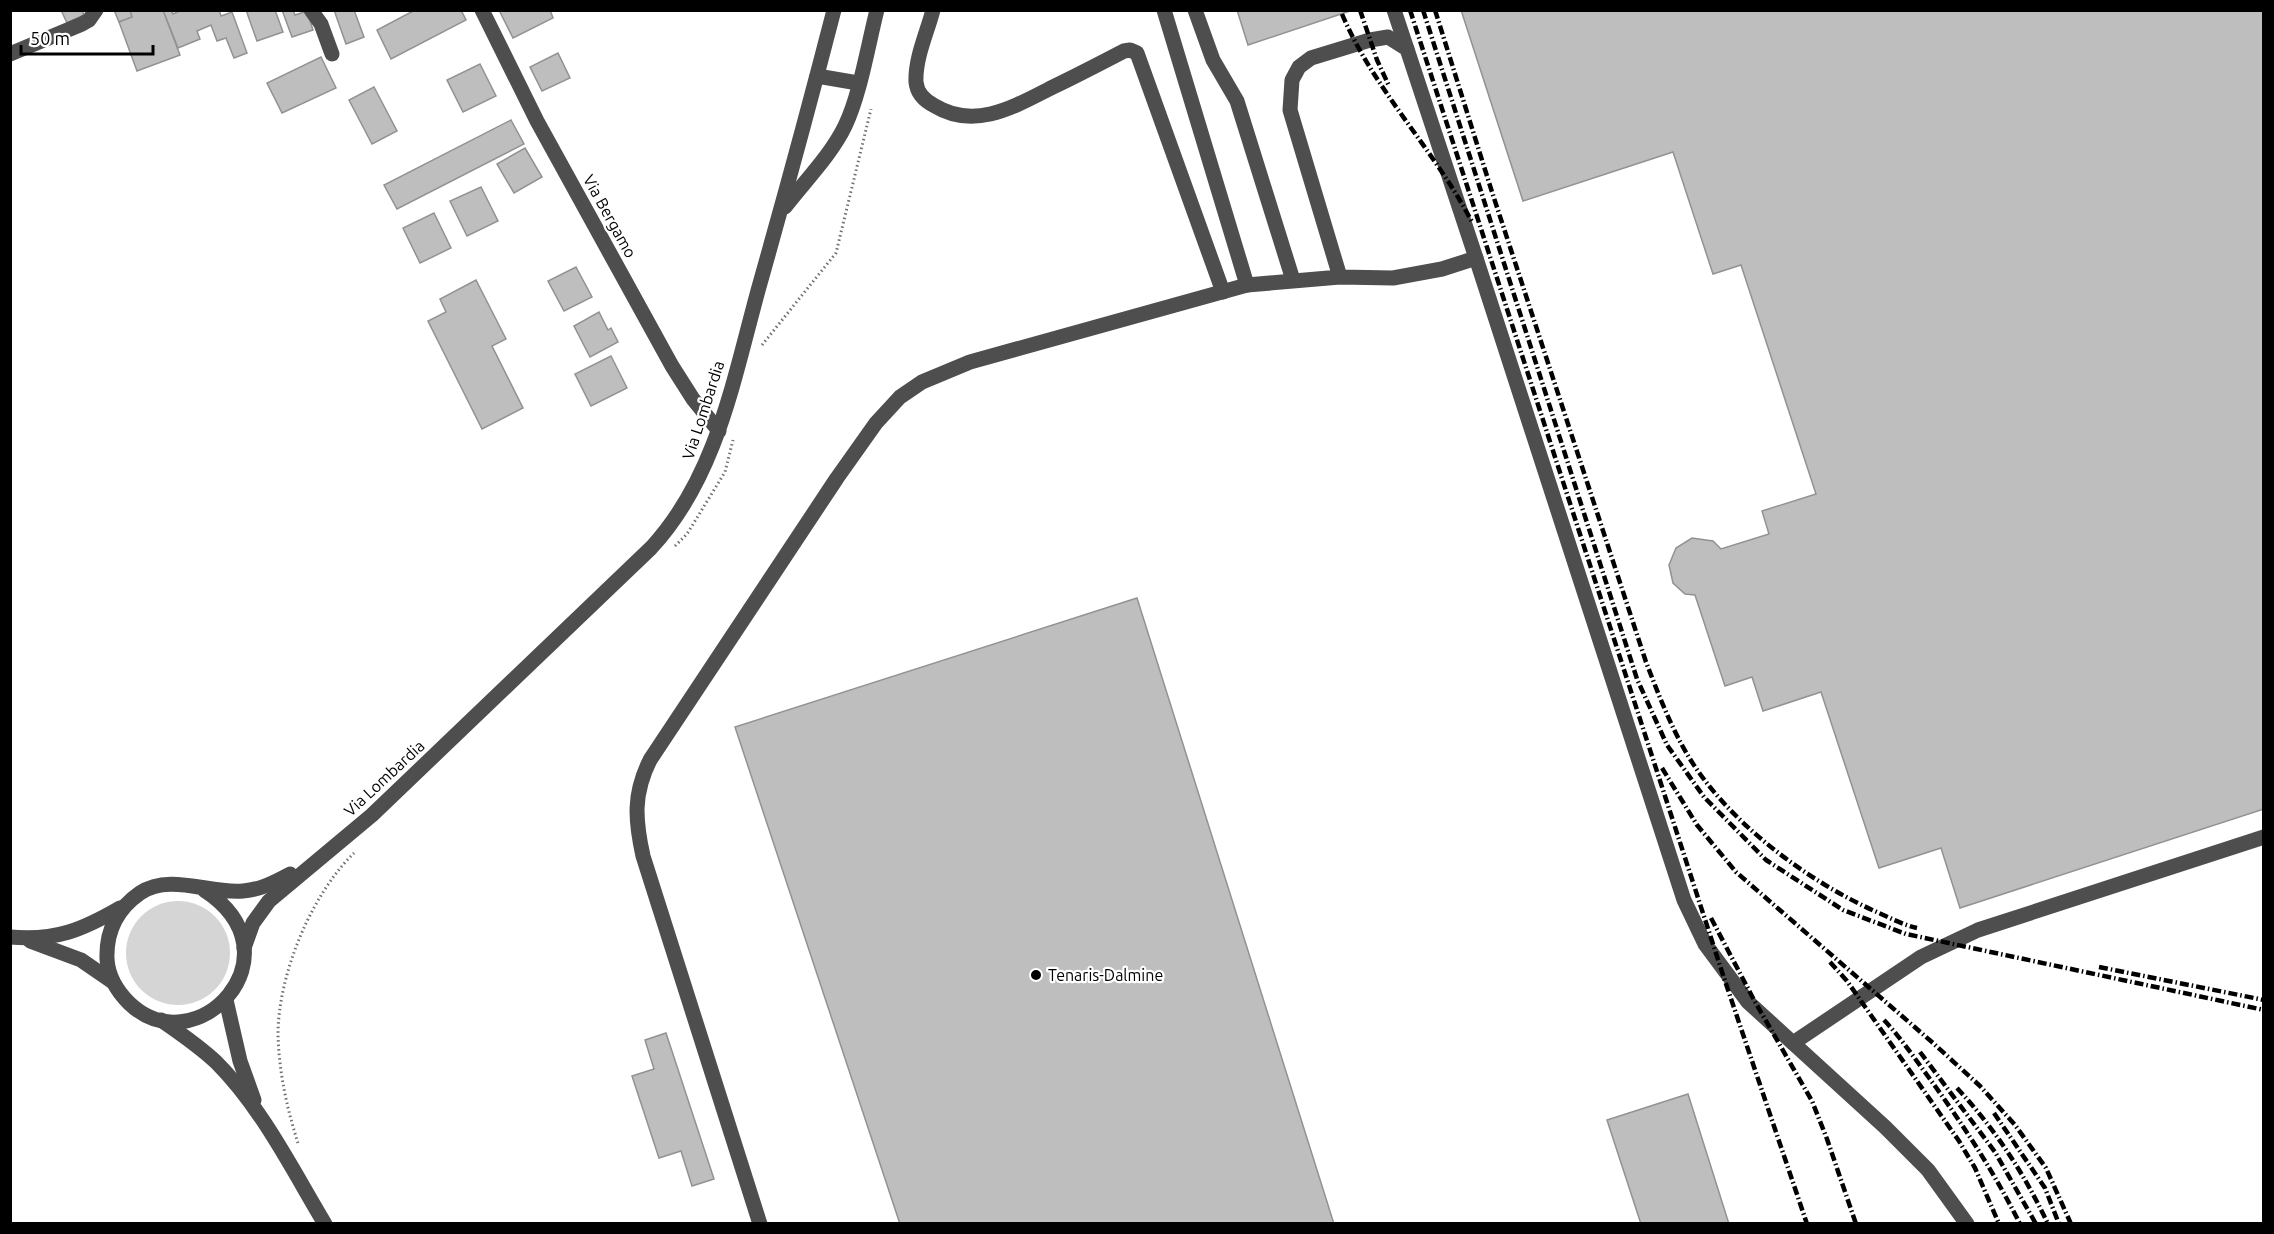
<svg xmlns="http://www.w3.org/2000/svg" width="2274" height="1234" font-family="Ubuntu,sans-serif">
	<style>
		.green { fill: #d5d5d5 }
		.building { fill: #bebebe; stroke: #929292; stroke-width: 1.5 }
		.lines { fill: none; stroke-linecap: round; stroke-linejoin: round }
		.path { stroke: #707070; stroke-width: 3; stroke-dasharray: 1.5 3; stroke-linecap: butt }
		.minor { stroke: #4e4e4e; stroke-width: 15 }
		.rail { stroke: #000; stroke-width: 4.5; stroke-dasharray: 9 3 1.5 3; stroke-linecap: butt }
		.poi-dot { fill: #000; stroke: #fff; stroke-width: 2 }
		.labels { text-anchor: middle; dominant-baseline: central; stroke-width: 4.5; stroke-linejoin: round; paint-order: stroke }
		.street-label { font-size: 16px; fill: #000; stroke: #fff }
		.poi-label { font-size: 16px; fill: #000; stroke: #fff; text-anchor: start }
	</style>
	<rect width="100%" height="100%" fill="#fff"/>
	<circle class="green" cx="178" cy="953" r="52"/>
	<g class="building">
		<polygon points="61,10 82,10 84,15 67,23"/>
		<polygon points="114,10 130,10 132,17 119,22"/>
		<polygon points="130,10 163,10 180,55 137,71 119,22 132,17"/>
		<polygon points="163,10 171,10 173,14 182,10 219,10 221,16 232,12 247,53 234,58 226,38 217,41 211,25 197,31 200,39 178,48"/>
		<polygon points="246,10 275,10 283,32 257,41"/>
		<polygon points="282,10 293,10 295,15 307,11 313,30 292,37"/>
		<polygon points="334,10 354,10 364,37 346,44"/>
		<polygon points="415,10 461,10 466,20 391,59 377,30"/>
		<polygon points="499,10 550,10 553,18 513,38"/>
		<polygon points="1237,10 1353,10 1248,45"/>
		<polygon points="1461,10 2264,10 2264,809 1960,908 1941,848 1879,868 1821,692 1763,711 1752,677 1725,686 1695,595 1685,594 1673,583 1669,565 1676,548 1692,538 1713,541 1721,549 1769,534 1762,511 1816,494 1741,265 1713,274 1673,152 1523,201"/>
		<polygon points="558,53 570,78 542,91 530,67"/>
		<polygon points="321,57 336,88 282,113 267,83"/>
		<polygon points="480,64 496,96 463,112 447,80"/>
		<polygon points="374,87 397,131 372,144 349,100"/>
		<polygon points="511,120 524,144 397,209 384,185"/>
		<polygon points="525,148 542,177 514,193 497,164"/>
		<polygon points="481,187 498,221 467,236 450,201"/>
		<polygon points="434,213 451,248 420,263 403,228"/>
		<polygon points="576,267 592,297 564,311 548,281"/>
		<polygon points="476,280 506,339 492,346 523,408 482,429 428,321 446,312 440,299"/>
		<polygon points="599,312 608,330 611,328 618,342 590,357 574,326"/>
		<polygon points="611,356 627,388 591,406 575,374"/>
		<polygon points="1137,598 1334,1224 900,1224 735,727"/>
		<polygon points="666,1033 714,1179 692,1186 681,1151 659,1158 632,1076 654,1069 645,1040"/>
		<polygon points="1688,1094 1729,1224 1641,1224 1607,1120"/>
	</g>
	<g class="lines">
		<g class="path">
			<polyline points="762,345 836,253 871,109"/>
			<polyline points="675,546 687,534 725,472 733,440"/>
			<path d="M 298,1143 C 287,1109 279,1072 278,1035 C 278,975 311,895 354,853"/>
		</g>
		<g class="minor">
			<polyline points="311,10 321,24 332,54"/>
			<polyline points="482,10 537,121 672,366 693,399 719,431"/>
			<path d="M 933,10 C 927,33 915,58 916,82 C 917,93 925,101 935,106 C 976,131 1017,105 1055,86 C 1078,75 1101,63 1124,51 L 1130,50 L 1137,53 L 1223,292"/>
			<polyline points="1164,10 1247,285"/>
			<polyline points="1195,10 1213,60 1237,101 1293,280"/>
			<polyline points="1394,10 1407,49"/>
			<polyline points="10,54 82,24 89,20 96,10"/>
			<polyline points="817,76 858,83"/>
			<path d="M 785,207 C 805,181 831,155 845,126 C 860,95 868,45 877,10"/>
			<polyline points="1476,258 1684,900 1705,944 1748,1002 1885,1127 1928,1170 1967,1224"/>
			<path d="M 204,890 C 304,955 195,1067 129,1003 C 117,991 108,975 107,959 C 106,931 117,909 140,893 C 170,873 209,894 243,891 C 260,890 275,882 290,874"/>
			<path d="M 10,937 C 56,941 82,930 120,908"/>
			<polyline points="30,941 81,960 113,982"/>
			<path d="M 244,948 L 253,923 L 269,901 L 372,815 L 651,548 C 717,477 734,377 759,287 C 785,195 810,103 834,10"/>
			<polyline points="226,1000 240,1061 254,1100"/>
			<path d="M 161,1020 C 180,1033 199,1046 216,1062 C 262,1108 292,1169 325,1224"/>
			<polyline points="1793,1043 1921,957 1978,930 2264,837"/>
			<path d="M 760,1224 L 643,856 C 635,820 633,794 650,760 L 837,478 L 876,423 L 900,397 L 922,382 L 970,362 L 1247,285 L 1340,277 L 1393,278 L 1442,269 L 1476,258 L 1407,49 L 1388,37 L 1370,40 L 1311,58 L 1299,67 L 1292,80 L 1290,110 L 1340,277"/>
		</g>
		<g class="rail">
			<polyline points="1360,10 1377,60 1389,86"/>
			<polyline points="1410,10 1724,978 1807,1224"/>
			<polyline points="1423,10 1637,679 1667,745 1704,797 1766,860 1843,910 1906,934 2264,1010"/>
			<path d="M 1435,10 L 1492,192 L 1646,662 C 1658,693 1670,725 1687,754 C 1727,822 1808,882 1879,913 C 1892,919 1904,925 1917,928"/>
			<path d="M 1342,14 C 1374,90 1434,149 1472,222"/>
			<polyline points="1662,768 1697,825 1736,872 1933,1043 1980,1086 2015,1125 2046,1168 2071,1224"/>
			<polyline points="1711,918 1754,1000 1812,1101 1827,1139 1856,1224"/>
			<polyline points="1830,962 1847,981 1959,1141 1975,1168 1999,1224"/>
			<polyline points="2099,967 2264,1000"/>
			<path d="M 1884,1020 C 1900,1037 1913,1056 1927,1075 C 1962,1123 1993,1170 2020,1224"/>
			<polyline points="1920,1052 1995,1152 2036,1224"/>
			<path d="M 1957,1088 C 1995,1129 2024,1173 2048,1224"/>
			<polyline points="1994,1113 2045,1188 2059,1224"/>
		</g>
	</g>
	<circle class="poi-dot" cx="1036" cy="975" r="6"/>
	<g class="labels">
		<g class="street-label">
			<text transform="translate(610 216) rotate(61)">Via Bergamo</text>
			<text transform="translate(703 410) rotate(-72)">Via Lombardia</text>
			<text transform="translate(384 778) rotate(-43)">Via Lombardia</text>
		</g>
		<g class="poi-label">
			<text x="1048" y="975">Tenaris-Dalmine</text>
		</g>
	</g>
	<rect width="2274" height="1234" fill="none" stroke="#000000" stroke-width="24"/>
	<path d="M21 45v9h132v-9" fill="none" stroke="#000000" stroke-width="3"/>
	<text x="30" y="45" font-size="18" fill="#000000" stroke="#ffffff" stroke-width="4.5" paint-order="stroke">50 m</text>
</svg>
